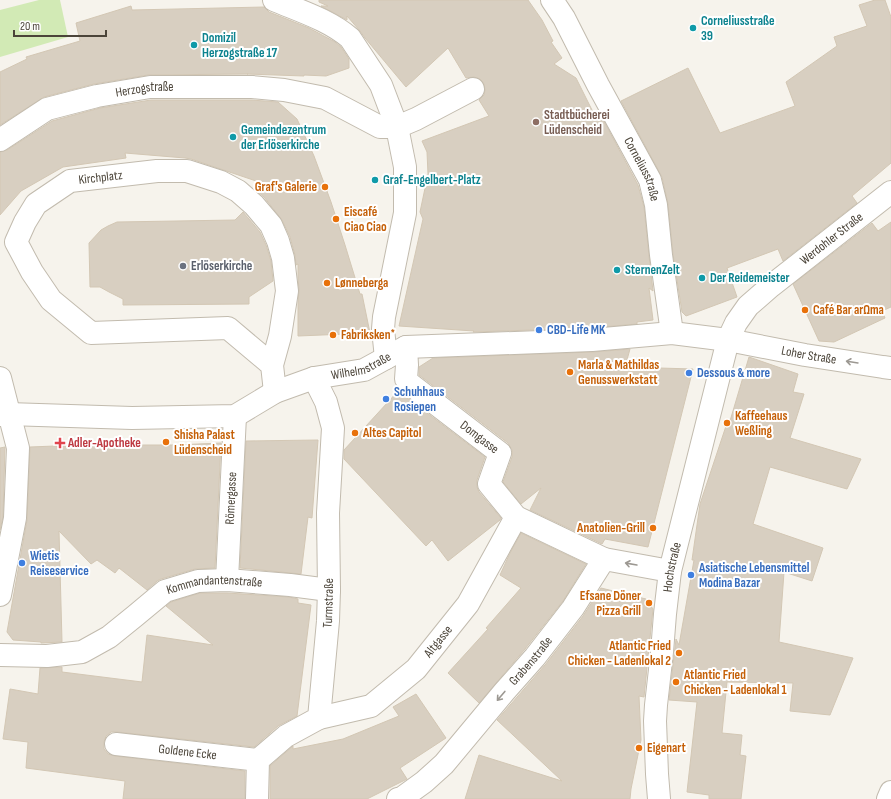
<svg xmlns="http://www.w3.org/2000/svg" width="891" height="799" font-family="'Sofia Sans Condensed',sans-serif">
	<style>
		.green { fill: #d2eab5 }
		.building { fill: #d8cfc1; stroke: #d3c7b4 }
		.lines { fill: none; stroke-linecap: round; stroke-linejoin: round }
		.minor-casing { stroke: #c2bbae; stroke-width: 24 }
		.minor { stroke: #fff; stroke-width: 22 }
		.oneway { stroke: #9c9892 }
		.culture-dot { fill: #0f9aa8; stroke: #fff; stroke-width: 1.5 }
		.education-dot { fill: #8d6e63; stroke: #fff; stroke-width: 1.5 }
		.food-dot { fill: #e8710a; stroke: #fff; stroke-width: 1.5 }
		.worship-dot { fill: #6b7280; stroke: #fff; stroke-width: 1.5 }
		.shop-dot { fill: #3f7fe0; stroke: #fff; stroke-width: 1.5 }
		.health-dot { fill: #e0444e; stroke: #fff; stroke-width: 1.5 }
		.labels { text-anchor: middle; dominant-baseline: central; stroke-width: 4; stroke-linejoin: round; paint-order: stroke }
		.culture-label { font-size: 13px; font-weight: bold; fill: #0d838f; stroke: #fff; text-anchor: start }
		.street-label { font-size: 13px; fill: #4b4439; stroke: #fff }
		.education-label { font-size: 13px; font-weight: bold; fill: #785e54; stroke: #fff; text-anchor: start }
		.food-label { font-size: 13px; font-weight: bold; fill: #c56008; stroke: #fff; text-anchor: start }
		.worship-label { font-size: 13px; font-weight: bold; fill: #5b616d; stroke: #fff; text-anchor: start }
		.shop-label { font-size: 13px; font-weight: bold; fill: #366cbe; stroke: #fff; text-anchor: start }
		.health-label { font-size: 13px; font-weight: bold; fill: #be3a42; stroke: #fff; text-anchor: start }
	</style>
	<rect width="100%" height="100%" fill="#f6f3ec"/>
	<polygon class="green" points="39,0 60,0 68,37 0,57 0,10"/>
	<g class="building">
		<polygon points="319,0 528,0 542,20 553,41 551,42 562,58 554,64 576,78 594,114 599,112 638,185 644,207 649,256 653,291 649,288 653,320 637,322 637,324 591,328 473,332 474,331 399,326 423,219 420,212 428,174 427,152 422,141 489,116 479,100 484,95 485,90 484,84 480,79 474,77 466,78 448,48 406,87 365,38 360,31 347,16 347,20 321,6 328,6 319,2"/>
		<polygon points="875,0 885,0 891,17 891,163 852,196 857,203 783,261 778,249 727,268 737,297 686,316 682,312 673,254 668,204 662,177 621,101 688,68 720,133 795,106 786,82 837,46 834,37 867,26 859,5"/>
		<polygon points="131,6 132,10 264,7 269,12 309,28 335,42 341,47 349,59 349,68 326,76 304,75 304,76 247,74 248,74 148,75 94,84 44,97 0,125 0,72 27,59 26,57 80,41 76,23"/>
		<polygon points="151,100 251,100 278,102 297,119 314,156 331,202 345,245 360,294 362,294 370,333 298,336 298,302 299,290 298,277 298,264 296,265 295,255 290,237 282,220 264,197 258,192 265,184 191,159 185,158 125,153 126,158 63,167 21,191 0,215 0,152 7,150 52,121 100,108"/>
		<polygon points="243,212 260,232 266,245 271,261 273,281 249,297 249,304 123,305 123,299 109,292 100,287 90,287 89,243 101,230 108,226 117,222 235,220"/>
		<polygon points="891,222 891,307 882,311 885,318 834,342 819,341 793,284 872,223 878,231"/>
		<polygon points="630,349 625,367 693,369 648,547 605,539 602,544 530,510 541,488 521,504 503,482 512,457 512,450 508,443 419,375 419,367 433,358 593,352"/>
		<polygon points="749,357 798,374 793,392 804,394 790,438 861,459 847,489 770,467 753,524 823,548 812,581 784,572 779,642 853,658 830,715 790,711 793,683 727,682 722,733 742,735 740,755 746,756 741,799 709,799 709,795 687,792 697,702 669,700 676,639 679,645 694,560 692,560 700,504 728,420 730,421"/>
		<polygon points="399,390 402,394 485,457 477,480 477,487 479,492 501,518 500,520 448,561 432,540 426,546 344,459 344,450"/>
		<polygon points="318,440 312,518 308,517 301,574 240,568 246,441"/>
		<polygon points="221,443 215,568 195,569 161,579 157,581 147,590 119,568 115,573 97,560 91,564 59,531 62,642 41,643 41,642 13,640 7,632 27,520 30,447 80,445 175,445"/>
		<polygon points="5,447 3,517 0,530 0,448"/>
		<polygon points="521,533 586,564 563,601 525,649 479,703 448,673 488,629 486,628 521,588 500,575 510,553"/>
		<polygon points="601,588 646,599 653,609 644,697 639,696 641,740 631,789 630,799 465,799 479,755 562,781 497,720 545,665 583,616"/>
		<polygon points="200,593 227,593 289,597 298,599 298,603 311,605 297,716 278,726 254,747 117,732 111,732 106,736 104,742 104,749 108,754 115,756 245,771 245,799 123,799 125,781 26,768 28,742 3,739 10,689 38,694 40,668 62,667 62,672 142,682 147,635 213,645 166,606 171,602"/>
		<polygon points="416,694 446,738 400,768 407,779 367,799 270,799 270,766 293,746 293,749 343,739 399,716 393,707"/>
	</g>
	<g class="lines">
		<g class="minor-casing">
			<g id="minor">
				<path d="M 274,0 C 300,11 329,20 350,38 L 381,85 L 397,127 L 405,167 L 405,213 L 384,317 L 383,329 L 386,358"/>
				<path id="s1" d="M 552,0 L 564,18 L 598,85 L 650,180 L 656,205 L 661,255 L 672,333"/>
				<path id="s2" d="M 0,140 L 47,109 L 97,96 L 150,87 L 252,87 L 284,90 L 325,98 L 380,127 L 397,127 L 416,119 L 473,89"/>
				<path id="s3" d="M 406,347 L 407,365 L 406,379 L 410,384 L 500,453 L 489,484 L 516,517 L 604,559"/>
				<path id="s4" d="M 272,365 L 228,328 L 91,333 L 51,300 L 32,272 L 16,242 L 25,222 L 36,204 L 70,181 L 157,171 L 187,171 L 221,182 L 238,191 L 254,205 L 271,225 L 278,241 L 283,258 L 287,291 L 280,336 L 272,365 L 275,392"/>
				<polyline points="0,378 18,448 15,518 0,595"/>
				<path id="s5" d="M 0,415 L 8,414 L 132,418 L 235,416 L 275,392 L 314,378 L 364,370 L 406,347 L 592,340 L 672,333 L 728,340 L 805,355 L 883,367 L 891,368"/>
				<path id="s6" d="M 227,580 L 235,416"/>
				<path id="s7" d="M 0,655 L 47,656 L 82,652 L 109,637 L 135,616 L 165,591 L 198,581 L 227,580 L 290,585 L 329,590"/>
				<path id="s8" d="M 319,718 L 371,706 L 416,669 L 468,604 L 516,517"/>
				<path id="s9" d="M 116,744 L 258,760"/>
				<path id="s10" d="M 257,799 L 258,760 L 286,736 L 319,718 L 328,621 L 329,590 L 328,513 L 333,428 L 326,402 L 314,378"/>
				<path id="s11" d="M 398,799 L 402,798 L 424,782 L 444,764 L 504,692 L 535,657 L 573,608 L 604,559 L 670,571"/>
				<path id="s12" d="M 659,799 L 657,774 L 655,721 L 656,705 L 662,652 L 665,614 L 670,571 L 728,340 L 736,323 L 748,306 L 771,286 L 891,192"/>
				<polyline points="888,799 891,792"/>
			</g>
		</g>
		<use href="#minor" class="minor"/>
	</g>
	<defs><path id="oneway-shaft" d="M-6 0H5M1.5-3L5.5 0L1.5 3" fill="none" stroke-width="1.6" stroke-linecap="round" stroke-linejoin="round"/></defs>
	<g class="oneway">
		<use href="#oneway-shaft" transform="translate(852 362) rotate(-171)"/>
		<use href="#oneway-shaft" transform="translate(631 564) rotate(-170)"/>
		<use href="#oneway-shaft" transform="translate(501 696) rotate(130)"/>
	</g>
	<g class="culture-dot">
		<circle cx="693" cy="28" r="4"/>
		<circle cx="194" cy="45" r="4"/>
		<circle cx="233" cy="137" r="4"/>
		<circle cx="375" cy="180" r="4"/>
		<circle cx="617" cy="270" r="4"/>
		<circle cx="702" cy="278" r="4"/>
	</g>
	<circle class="education-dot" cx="536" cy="122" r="4"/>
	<g class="food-dot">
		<circle cx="325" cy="187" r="4"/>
		<circle cx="336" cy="219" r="4"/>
		<circle cx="327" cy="283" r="4"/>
		<circle cx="805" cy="310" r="4"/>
		<circle cx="333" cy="335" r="4"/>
		<circle cx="570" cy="372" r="4"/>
		<circle cx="727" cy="423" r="4"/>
		<circle cx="355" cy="433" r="4"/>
		<circle cx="166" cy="442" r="4"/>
		<circle cx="653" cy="528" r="4"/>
		<circle cx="649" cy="603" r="4"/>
		<circle cx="679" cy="653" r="4"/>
		<circle cx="676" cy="682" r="4"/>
		<circle cx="639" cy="748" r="4"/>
	</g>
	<circle class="worship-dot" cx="183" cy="266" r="4"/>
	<g class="shop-dot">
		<circle cx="539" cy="330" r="4"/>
		<circle cx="689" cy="373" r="4"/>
		<circle cx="386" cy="399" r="4"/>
		<circle cx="22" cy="563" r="4"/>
		<circle cx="691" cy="575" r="4"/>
	</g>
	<path class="health-dot" d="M58 437h4v4h4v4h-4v4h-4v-4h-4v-4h4z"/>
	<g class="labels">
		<g class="culture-label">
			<text x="701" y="21">Corneliusstraße<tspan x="701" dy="15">39</tspan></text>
			<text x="202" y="38">Domizil<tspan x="202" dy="15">Herzogstraße 17</tspan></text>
			<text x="241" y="130">Gemeindezentrum<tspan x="241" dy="15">der Erlöserkirche</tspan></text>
			<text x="383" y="180">Graf-Engelbert-Platz</text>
			<text x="625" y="270">SternenZelt</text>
			<text x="710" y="278">Der Reidemeister</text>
		</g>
		<g class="street-label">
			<text stroke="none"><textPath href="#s2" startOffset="156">Herzogstraße</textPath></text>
			<text stroke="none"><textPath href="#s1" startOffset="192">Corneliusstraße</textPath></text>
			<text stroke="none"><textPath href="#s4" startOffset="429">Kirchplatz</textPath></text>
			<text stroke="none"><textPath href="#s12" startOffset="614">Werdohler Straße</textPath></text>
			<text stroke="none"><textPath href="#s5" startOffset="827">Loher Straße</textPath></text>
			<text stroke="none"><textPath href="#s5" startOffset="372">Wilhelmstraße</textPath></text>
			<text stroke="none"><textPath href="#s3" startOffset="126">Domgasse</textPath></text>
			<text stroke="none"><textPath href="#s6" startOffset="82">Römergasse</textPath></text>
			<text stroke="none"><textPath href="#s12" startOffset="233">Hochstraße</textPath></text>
			<text stroke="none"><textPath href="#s7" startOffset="236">Kommandantenstraße</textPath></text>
			<text stroke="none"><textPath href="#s10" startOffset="229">Turmstraße</textPath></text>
			<text stroke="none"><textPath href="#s8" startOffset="147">Altgasse</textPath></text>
			<text stroke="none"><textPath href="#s11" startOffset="193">Grabenstraße</textPath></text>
			<text stroke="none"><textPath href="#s9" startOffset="72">Goldene Ecke</textPath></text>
		</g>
		<g class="education-label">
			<text x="544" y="115">Stadtbücherei<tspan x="544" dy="15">Lüdenscheid</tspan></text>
		</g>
		<g class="food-label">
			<text x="317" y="187" text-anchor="end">Graf's Galerie</text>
			<text x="344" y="212">Eiscafé<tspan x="344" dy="15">Ciao Ciao</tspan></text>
			<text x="335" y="283">Lønneberga</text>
			<text x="813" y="310">Café Bar arΩma</text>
			<text x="341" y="335">Fabriksken*</text>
			<text x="578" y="365">Marla &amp; Mathildas<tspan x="578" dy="15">Genusswerkstatt</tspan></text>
			<text x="735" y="416">Kaffeehaus<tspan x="735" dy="15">Weßling</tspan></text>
			<text x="363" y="433">Altes Capitol</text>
			<text x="174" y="435">Shisha Palast<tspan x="174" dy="15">Lüdenscheid</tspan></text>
			<text x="645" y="528" text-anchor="end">Anatolien-Grill</text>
			<text x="641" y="596" text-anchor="end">Efsane Döner<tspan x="641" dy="15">Pizza Grill</tspan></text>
			<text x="671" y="646" text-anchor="end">Atlantic Fried<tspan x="671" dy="15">Chicken - Ladenlokal 2</tspan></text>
			<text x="684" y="675">Atlantic Fried<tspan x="684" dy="15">Chicken - Ladenlokal 1</tspan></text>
			<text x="647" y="748">Eigenart</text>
		</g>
		<g class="worship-label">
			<text x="191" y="266">Erlöserkirche</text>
		</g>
		<g class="shop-label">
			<text x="547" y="330">CBD-Life MK</text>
			<text x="697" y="373">Dessous &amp; more</text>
			<text x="394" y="392">Schuhhaus<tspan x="394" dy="15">Rosiepen</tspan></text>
			<text x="30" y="556">Wietis<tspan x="30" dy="15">Reiseservice</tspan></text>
			<text x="699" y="568">Asiatische Lebensmittel<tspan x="699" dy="15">Modina Bazar</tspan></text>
		</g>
		<g class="health-label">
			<text x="68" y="443">Adler-Apotheke</text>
		</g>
	</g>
	<path d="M14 30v6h92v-6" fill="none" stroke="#4b4439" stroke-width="2"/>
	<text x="20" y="30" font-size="12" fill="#4b4439" stroke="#ffffff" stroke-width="3" paint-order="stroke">20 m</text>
</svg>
